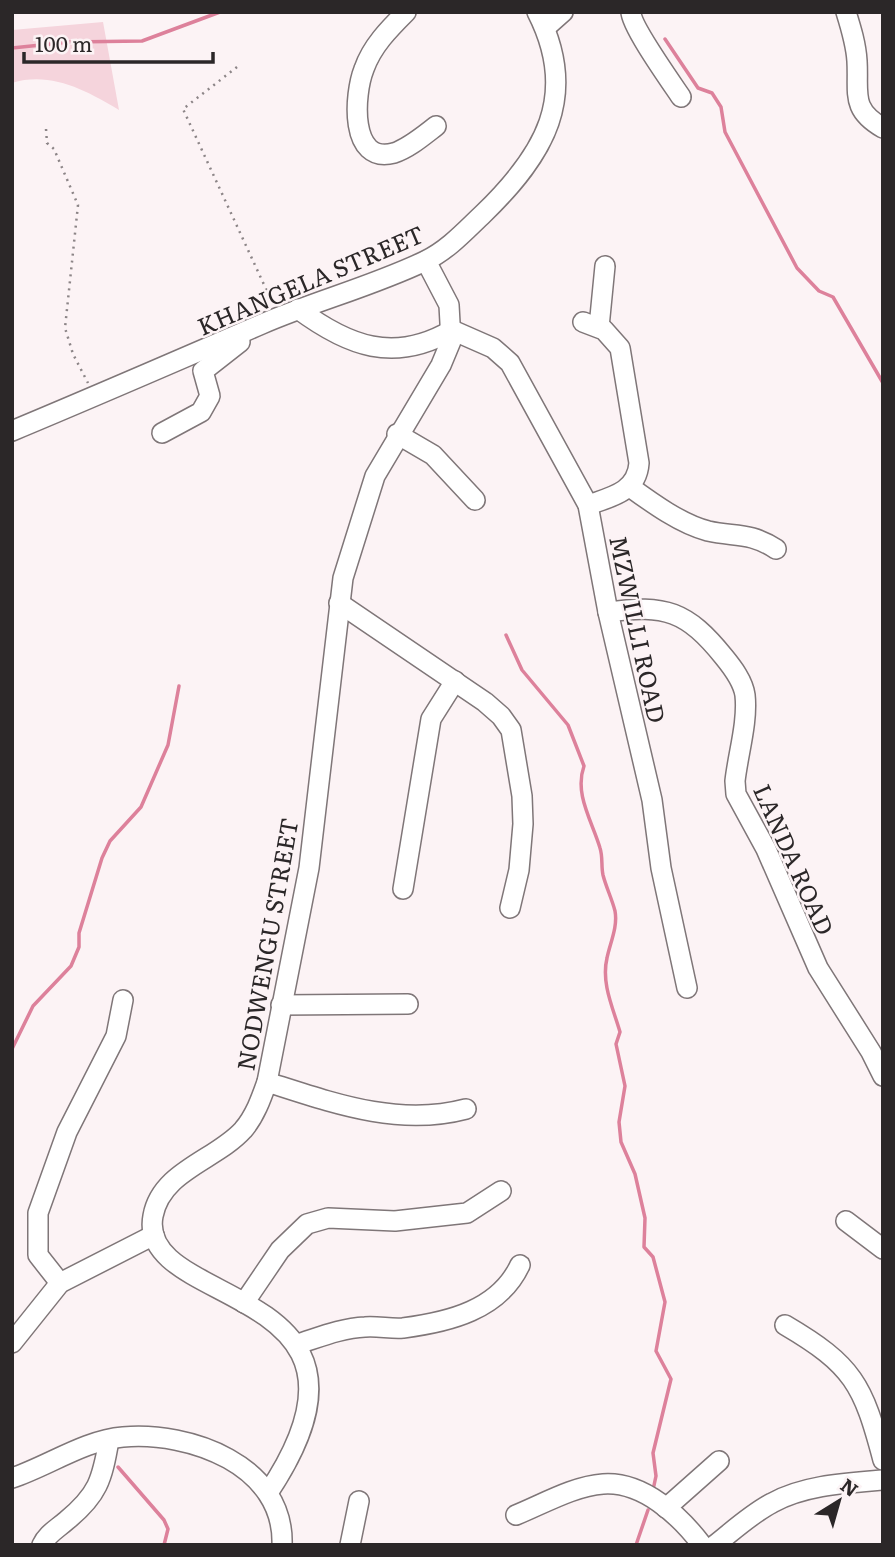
<svg xmlns="http://www.w3.org/2000/svg" width="895" height="1557" font-family="Literata,serif">
	<style>
		.grass { fill: #f5d4dc }
		.lines { fill: none; stroke-linecap: round; stroke-linejoin: round }
		.stream { stroke: #dd819b; stroke-width: 3.5 }
		.minor-casing { stroke: #7f7678; stroke-width: 22 }
		.path { stroke: #8c8587; stroke-width: 2.5; stroke-dasharray: 2 5; stroke-linecap: butt }
		.minor { stroke: #fff; stroke-width: 19 }
		.labels { text-anchor: middle; dominant-baseline: central; stroke-width: 5; stroke-linejoin: round; paint-order: stroke }
		.street-label { font-size: 24px; fill: #2b2728; stroke: #fcf3f5 }
	</style>
	<rect width="100%" height="100%" fill="#fcf3f5"/>
	<path class="grass" d="M 103,22 L 119,110 C 87,91 51,71 12,83 L 12,30 Z"/>
	<g class="lines">
		<g class="stream">
			<polyline points="665,39 698,88 712,93 721,107 725,132 797,268 819,291 833,297 883,383"/>
			<polyline points="12,48 70,42 142,41 220,12"/>
			<path d="M 506,635 L 522,670 L 568,725 L 584,766 C 574,794 592,821 600,848 C 603,857 601,866 603,875 C 606,887 612,899 615,911 C 618,927 610,943 607,958 C 601,983 613,1008 620,1032 L 616,1044 L 625,1086 L 619,1122 L 621,1142 L 635,1174 L 645,1218 L 644,1247 L 653,1257 L 665,1302 L 656,1351 L 671,1379 L 653,1453 L 656,1476 L 653,1490"/>
			<polyline points="12,1049 33,1006 71,966 79,947 79,933 102,858 110,841 141,807 168,745 179,686"/>
			<polyline points="118,1467 164,1520 168,1529 164,1545"/>
			<polyline points="636,1545 648,1510"/>
		</g>
		<g class="minor-casing">
			<g id="minor">
				<path d="M 406,12 C 389,29 372,46 364,69 C 354,94 349,165 394,153 C 409,148 423,136 436,126"/>
				<path d="M 631,12 C 631,26 671,82 681,97"/>
				<path d="M 846,12 C 851,28 856,44 857,61 C 859,93 850,109 883,128"/>
				<polyline points="545,28 563,12"/>
				<path d="M 298,309 C 348,346 394,364 452,330 L 493,348 L 510,363 L 588,505 L 608,612 L 652,800 L 661,868 L 687,988"/>
				<path d="M 583,322 L 604,330 L 620,348 L 639,463 C 637,492 611,497 588,505"/>
				<polyline points="599,327 605,266"/>
				<path d="M 12,431 C 96,396 179,360 262,324 C 315,301 373,286 425,261 C 448,250 465,231 483,214 C 544,155 580,96 537,12"/>
				<polyline points="162,433 201,412 210,396 203,371 240,342"/>
				<polyline points="397,434 433,455 475,500"/>
				<path d="M 630,487 C 652,503 681,524 708,531 C 735,537 750,532 776,549"/>
				<polyline points="339,603 485,702 501,716 511,730 522,796 523,824 519,870 510,908"/>
				<path d="M 608,612 C 665,604 687,611 724,657 C 733,668 743,681 745,695 C 748,722 738,754 735,781 L 736,794 L 766,849 L 818,968 L 871,1052 L 883,1076"/>
				<polyline points="403,889 431,719 455,681"/>
				<polyline points="281,1005 408,1004"/>
				<path d="M 267,1082 C 333,1103 398,1127 466,1109"/>
				<polyline points="846,1221 883,1249"/>
				<polyline points="60,1283 38,1255 38,1213 67,1132 116,1036 123,1000"/>
				<polyline points="244,1303 280,1250 307,1224 328,1218 395,1221 467,1213 501,1191"/>
				<path d="M 785,1325 C 853,1365 863,1384 883,1460"/>
				<polyline points="12,1343 60,1283 154,1235"/>
				<path d="M 298,1344 C 320,1337 342,1328 365,1327 C 378,1326 391,1329 403,1328 C 449,1322 499,1310 520,1265"/>
				<path d="M 12,1478 C 48,1466 85,1440 123,1437 C 189,1431 285,1465 282,1545"/>
				<path d="M 268,1493 C 410,1281 135,1310 153,1216 C 161,1171 216,1160 243,1130 C 255,1116 261,1099 267,1082 L 309,868 L 343,578 L 375,476 L 441,365 L 451,341 L 449,305 L 426,261"/>
				<polyline points="666,1508 719,1461"/>
				<path d="M 516,1515 C 543,1504 574,1486 603,1484 C 643,1481 680,1516 702,1545"/>
				<path d="M 42,1545 C 47,1534 57,1529 66,1521 C 98,1495 102,1480 109,1440"/>
				<polyline points="350,1545 359,1501"/>
				<path d="M 715,1545 C 734,1530 751,1514 772,1503 C 804,1485 847,1483 883,1480"/>
			</g>
		</g>
		<g class="path">
			<polyline points="237,67 183,109 272,302"/>
			<polyline points="46,129 47,143 54,149 78,205 65,328 73,354 88,383"/>
		</g>
		<use href="#minor" class="minor"/>
	</g>
	<g class="labels">
		<g class="street-label">
			<text transform="translate(310 279) rotate(-23)">KHANGELA STREET</text>
			<text transform="translate(639 629) rotate(78)">MZWILLI ROAD</text>
			<text transform="translate(795 859) rotate(66)">LANDA ROAD</text>
			<text transform="translate(266 944) rotate(-80)">NODWENGU STREET</text>
		</g>
	</g>
	<rect width="895" height="1557" fill="none" stroke="#2b2728" stroke-width="28"/>
	<g transform="translate(839 1501) rotate(37)" stroke="#fcf3f5" stroke-width="5" paint-order="stroke">
	<path d="M0-5L12 26L0 18L-12 26Z" fill="#2b2728"/>
	<text y="-10" font-size="19" font-weight="bold" text-anchor="middle" fill="#2b2728">N</text>
	</g>
	<path d="M24 52v10h189v-10" fill="none" stroke="#2b2728" stroke-width="3.5"/>
	<text x="35" y="52" font-size="21" fill="#2b2728" stroke="#fcf3f5" stroke-width="5" paint-order="stroke">100 m</text>
</svg>
